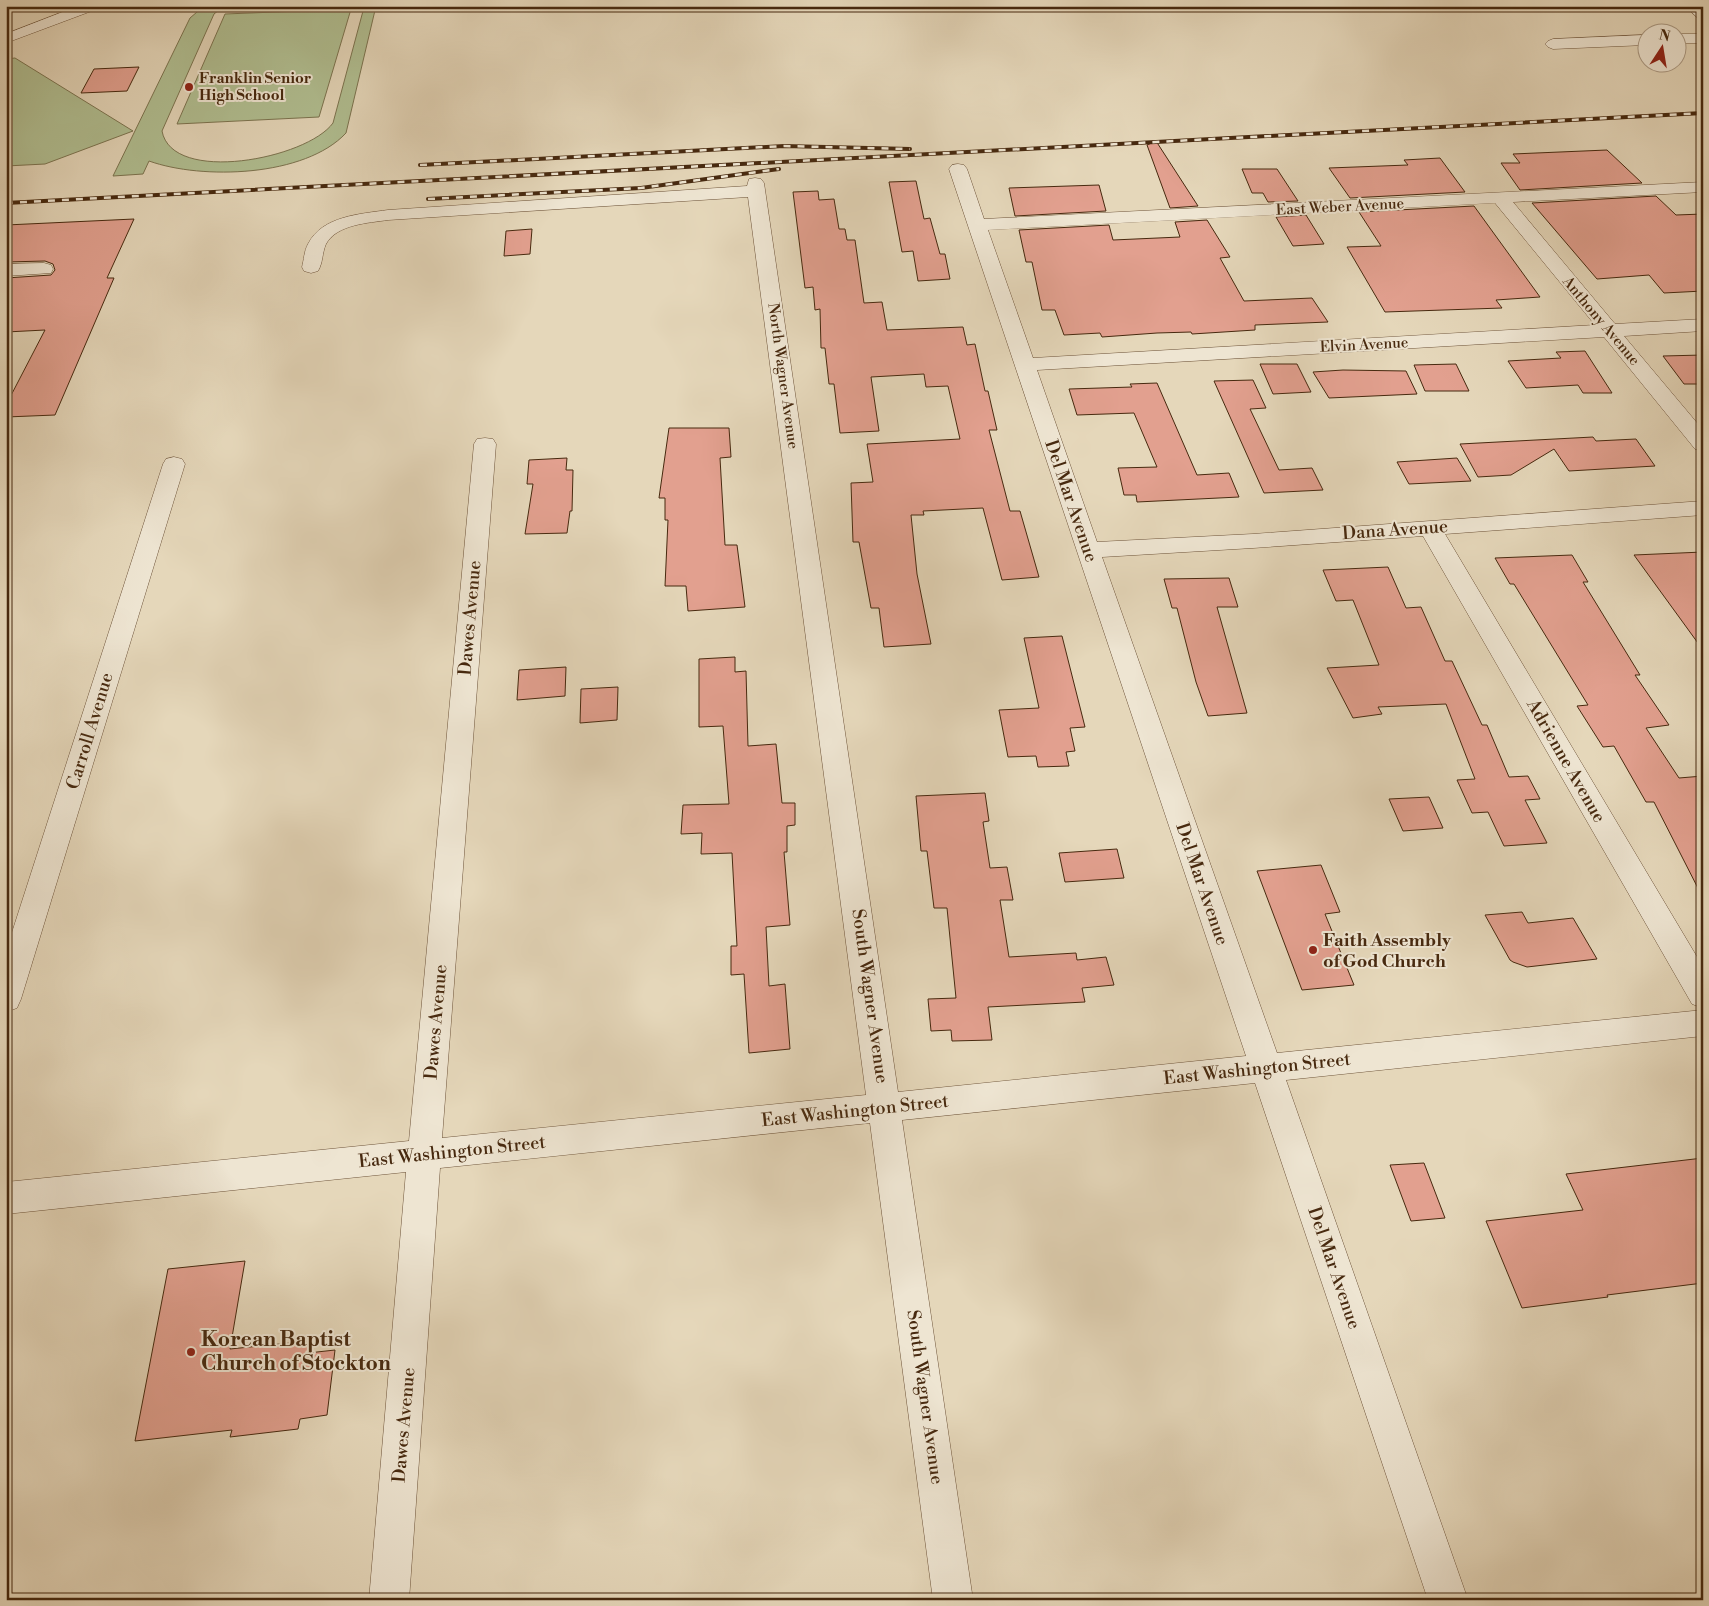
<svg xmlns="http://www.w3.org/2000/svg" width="1709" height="1606" font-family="'Libre Bodoni',serif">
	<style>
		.green { fill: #b1bf92; stroke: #7c7450 }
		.building { fill: #e2a08f; stroke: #47290f }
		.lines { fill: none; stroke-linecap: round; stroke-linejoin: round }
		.minor-casing { stroke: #6e543a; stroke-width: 1 }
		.minor { fill: #eee5d2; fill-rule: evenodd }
		.rail-casing { stroke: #47290f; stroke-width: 4 }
		.rail { stroke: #eee5d2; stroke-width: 2.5; stroke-dasharray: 7; stroke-linecap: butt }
		.poi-dot { fill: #8f2418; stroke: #eee5d2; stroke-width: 2 }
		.labels { text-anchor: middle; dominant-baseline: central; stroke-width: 4; stroke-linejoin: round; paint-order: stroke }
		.far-poi-label { font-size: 15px; font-weight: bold; fill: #47290f; stroke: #eee5d2; text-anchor: start }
		.far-street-label { font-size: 15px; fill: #47290f; stroke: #eee5d2 }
		.street-label { font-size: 18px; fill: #47290f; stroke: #eee5d2 }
		.poi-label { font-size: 18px; font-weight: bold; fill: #47290f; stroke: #eee5d2; text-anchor: start }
		.near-poi-label { font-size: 21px; font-weight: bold; fill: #47290f; stroke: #eee5d2; text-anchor: start }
	</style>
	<rect width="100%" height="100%" fill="#e5d7ba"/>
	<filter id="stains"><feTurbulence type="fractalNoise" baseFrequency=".004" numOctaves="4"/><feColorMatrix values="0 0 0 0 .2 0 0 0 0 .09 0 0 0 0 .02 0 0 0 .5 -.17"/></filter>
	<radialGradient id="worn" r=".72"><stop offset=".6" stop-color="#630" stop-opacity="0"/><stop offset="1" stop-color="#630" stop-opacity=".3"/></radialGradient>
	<g class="green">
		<path d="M 204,6 L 224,6 L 214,14 L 162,131 C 172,185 307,159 333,123 L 363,11 L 362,6 L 376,6 L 346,133 C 305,177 202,180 149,161 L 143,174 L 113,176 L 190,18 Z"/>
		<polygon points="351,9 319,117 177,124 225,14"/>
		<polygon points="15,58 133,131 45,164 6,166 6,59"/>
	</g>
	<g class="building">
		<polygon points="139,67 127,91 81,93 94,69"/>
		<polygon points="1156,141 1198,206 1170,208 1147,145"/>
		<polygon points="1607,150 1642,183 1520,190 1501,163 1520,163 1513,154"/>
		<polygon points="1440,158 1465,192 1350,198 1329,168 1408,165 1404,160"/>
		<polygon points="1242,169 1277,169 1298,201 1268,202 1263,193 1252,193"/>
		<polygon points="916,181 924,219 930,218 940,254 945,254 950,279 918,281 913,251 902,252 889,182"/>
		<polygon points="1099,185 1106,211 1015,216 1009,188"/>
		<polygon points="818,191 819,200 834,199 839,229 845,229 847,240 855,240 864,303 882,302 887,330 963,327 967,345 975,344 985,391 988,391 997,430 989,430 1010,511 1020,511 1039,577 1002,580 983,508 923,511 924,515 911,515 917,574 931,644 884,647 879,608 871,608 859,542 853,542 851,483 873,482 867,444 960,439 948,386 926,387 924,374 871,377 879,431 840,433 834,384 829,384 825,348 821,348 820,309 815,310 813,287 805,288 793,192"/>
		<polygon points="1656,196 1676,215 1703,214 1703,291 1664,293 1649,275 1597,279 1532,203"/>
		<polygon points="1474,206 1540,297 1496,300 1502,308 1385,312 1347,247 1381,246 1359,212"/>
		<polygon points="1306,215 1324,244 1293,246 1276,217"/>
		<polygon points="134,219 107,278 114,278 55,415 6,417 6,405 45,330 6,332 6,278 51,275 55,270 53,264 45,261 6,262 6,225"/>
		<polygon points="1207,220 1230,257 1220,258 1244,301 1312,298 1328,322 1255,325 1255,330 1192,334 1191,332 1157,333 1102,337 1100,333 1064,335 1055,310 1042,310 1032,262 1026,262 1019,230 1109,225 1113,240 1180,237 1175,222"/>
		<polygon points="532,229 530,254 504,256 506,231"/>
		<polygon points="1585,351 1612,393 1583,393 1578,385 1526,388 1508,361 1561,358 1556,352"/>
		<polygon points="1703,355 1703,384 1684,384 1663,356"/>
		<polygon points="1260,364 1297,364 1311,392 1273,394"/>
		<polygon points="1456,364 1469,391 1425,391 1414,365"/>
		<polygon points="1343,370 1406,371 1417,394 1329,398 1313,372"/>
		<polygon points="1253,380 1266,408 1250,409 1279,470 1312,468 1323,490 1264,493 1214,381"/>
		<polygon points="1157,383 1197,475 1229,473 1239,497 1137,502 1136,495 1124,495 1118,468 1157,467 1134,413 1077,415 1069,389 1132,387 1130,384"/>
		<polygon points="669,428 729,428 731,457 720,458 725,545 737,545 745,607 688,611 686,586 665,586 668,520 665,520 665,498 659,498"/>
		<polygon points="1593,437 1596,441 1636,439 1655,466 1569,471 1554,449 1511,475 1478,477 1460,444"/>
		<polygon points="567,458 566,470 573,470 572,511 570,511 567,533 525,534 533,484 527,484 529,460"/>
		<polygon points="1457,458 1471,481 1409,484 1397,462"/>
		<polygon points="1703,552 1703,650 1634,555"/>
		<polygon points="1572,555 1588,582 1583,582 1640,675 1635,675 1669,725 1646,728 1679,778 1703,776 1703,898 1654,802 1646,802 1614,746 1603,747 1577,706 1588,705 1514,584 1510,584 1495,558"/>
		<polygon points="1388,567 1406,608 1421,607 1445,661 1452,661 1482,725 1487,725 1509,777 1528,776 1540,799 1525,800 1547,843 1504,846 1488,812 1472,813 1457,780 1475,779 1446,704 1378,707 1382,714 1353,718 1327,668 1379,665 1353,600 1336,601 1323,570"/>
		<polygon points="1229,578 1238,607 1217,607 1247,713 1208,716 1196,682 1177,608 1172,608 1164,579"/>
		<polygon points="1062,636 1085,727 1070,728 1075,751 1066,752 1069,766 1038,767 1036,756 1008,757 999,710 1039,708 1024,638"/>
		<polygon points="735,657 735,672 746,671 748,746 776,744 782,803 795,803 795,825 787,826 787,852 784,852 790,925 766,927 769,986 785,984 790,1049 749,1053 744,974 731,975 731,946 737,946 732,853 701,854 702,833 681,834 683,805 729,804 723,726 699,727 699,659"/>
		<polygon points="566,667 565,696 517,700 519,670"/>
		<polygon points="618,687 617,720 580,723 581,689"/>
		<polygon points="985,793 989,821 983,822 990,868 1007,867 1013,900 1000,900 1009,957 1076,953 1077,960 1106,957 1114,985 1082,988 1085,1002 988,1007 992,1040 952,1041 951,1030 931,1031 928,999 956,998 947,908 934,908 927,851 921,851 916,796"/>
		<polygon points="1429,797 1443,828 1403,831 1389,799"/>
		<polygon points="1117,849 1124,878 1065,882 1059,853"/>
		<polygon points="1321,865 1340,912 1325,914 1354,985 1302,990 1257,871"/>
		<polygon points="1522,912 1528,923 1573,918 1597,959 1527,967 1513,962 1510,960 1485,915"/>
		<polygon points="1703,1158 1703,1283 1607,1295 1608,1297 1522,1308 1486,1221 1583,1210 1566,1174"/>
		<polygon points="1424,1163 1445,1218 1411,1221 1390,1165"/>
		<polygon points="245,1261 230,1349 309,1341 308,1353 335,1350 327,1415 300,1419 298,1429 230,1437 232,1430 135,1441 168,1269"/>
	</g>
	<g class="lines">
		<g class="minor-casing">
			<g id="minor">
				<polygon points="78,6 99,6 97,9 6,43 6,34"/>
				<polygon points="1685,6 1701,6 1703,19 1698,18"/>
				<rect x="1676" y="34" width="27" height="9"/>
				<polygon points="1646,35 1646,45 1553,49 1548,47 1545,44 1548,41 1553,39"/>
				<path d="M 958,164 L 964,165 L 967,169 L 984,219 L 1703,182 L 1703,192 L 1513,202 L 1615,324 L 1703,319 L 1703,331 L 1624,336 L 1703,430 L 1703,450 L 1695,449 L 1604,337 L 1037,370 L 1097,542 L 1253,534 L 1703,501 L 1703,515 L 1445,534 L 1703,967 L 1703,1008 L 1692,1004 L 1423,536 L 1253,548 L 1102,557 L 1277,1053 L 1703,1010 L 1703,1036 L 1286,1080 L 1468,1600 L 1428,1600 L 1255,1083 L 902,1120 L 973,1600 L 933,1600 L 870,1123 L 440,1168 L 409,1600 L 369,1600 L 406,1172 L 6,1214 L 6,1182 L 409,1141 L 474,444 L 477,439 L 485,438 L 493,439 L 496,444 L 442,1138 L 866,1095 L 748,197 L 388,220 C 369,223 337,224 326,244 C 322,253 323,263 318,271 L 311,273 L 304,271 L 302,267 C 304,260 304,251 308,244 C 322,216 360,214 388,210 L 747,186 L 749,179 L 755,178 L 761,179 L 764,183 L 898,1092 L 1246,1056 L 949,169 L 952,165 ZM 1495,203 L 1595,325 L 1033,358 L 988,230 Z"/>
				<polygon points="44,263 51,265 53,269 51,273 6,276 6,264"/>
				<polygon points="174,457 182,459 185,464 21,999 17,1008 6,1012 6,951 163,464 166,459"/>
			</g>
		</g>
		<use href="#minor" class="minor"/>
		<g class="rail-casing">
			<g id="rail">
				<polyline points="420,165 784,146 910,149"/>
				<polyline points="428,199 641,188 779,169"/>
				<polyline points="6,203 1703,113"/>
			</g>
		</g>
		<use href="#rail" class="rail"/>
	</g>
	<g class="poi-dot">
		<circle cx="189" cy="87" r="5"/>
		<circle cx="1313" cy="950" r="5"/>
		<circle cx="191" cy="1352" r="5"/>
	</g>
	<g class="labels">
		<g class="far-poi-label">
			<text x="199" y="78">Franklin Senior<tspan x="199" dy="17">High School</tspan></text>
		</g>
		<g class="far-street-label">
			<text transform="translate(1340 207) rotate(-3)">East Weber Avenue</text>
			<text transform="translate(1601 321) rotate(50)">Anthony Avenue</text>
			<text transform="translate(1364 345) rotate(-3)">Elvin Avenue</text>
			<text transform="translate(783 376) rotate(82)">North Wagner Avenue</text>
		</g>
		<g class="street-label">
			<text transform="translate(1071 501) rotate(71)">Del Mar Avenue</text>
			<text transform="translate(1395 530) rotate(-4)">Dana Avenue</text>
			<text transform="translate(470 618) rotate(-85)">Dawes Avenue</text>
			<text transform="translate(90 731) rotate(-73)">Carroll Avenue</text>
			<text transform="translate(1566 761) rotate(60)">Adrienne Avenue</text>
			<text transform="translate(1202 884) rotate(71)">Del Mar Avenue</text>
			<text transform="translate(870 996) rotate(82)">South Wagner Avenue</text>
			<text transform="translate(436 1022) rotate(-85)">Dawes Avenue</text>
			<text transform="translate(1257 1069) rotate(-6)">East Washington Street</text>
			<text transform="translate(855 1111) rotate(-6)">East Washington Street</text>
			<text transform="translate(452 1152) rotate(-6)">East Washington Street</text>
			<text transform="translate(1334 1268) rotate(71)">Del Mar Avenue</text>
			<text transform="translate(925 1397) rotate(82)">South Wagner Avenue</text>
			<text transform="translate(404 1425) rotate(-85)">Dawes Avenue</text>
		</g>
		<g class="poi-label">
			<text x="1323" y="940">Faith Assembly<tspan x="1323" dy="21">of God Church</tspan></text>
		</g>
		<g class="near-poi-label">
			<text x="201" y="1340">Korean Baptist<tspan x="201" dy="24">Church of Stockton</tspan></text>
		</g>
	</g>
	<rect width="1709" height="1606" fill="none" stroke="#e5d7ba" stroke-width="25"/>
	<rect x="8" y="8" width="1694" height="1591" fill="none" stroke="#47290f" stroke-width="2.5"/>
	<rect x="12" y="12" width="1684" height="1581" fill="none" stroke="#47290f"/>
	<g transform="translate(1662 48) rotate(12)"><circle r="24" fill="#eee5d2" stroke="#ab9a84"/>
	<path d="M0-4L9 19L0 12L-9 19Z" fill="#8f2418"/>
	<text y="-8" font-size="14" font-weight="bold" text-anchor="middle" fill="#47290f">N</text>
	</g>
	<rect width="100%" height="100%" filter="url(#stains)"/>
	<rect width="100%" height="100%" fill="url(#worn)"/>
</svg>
